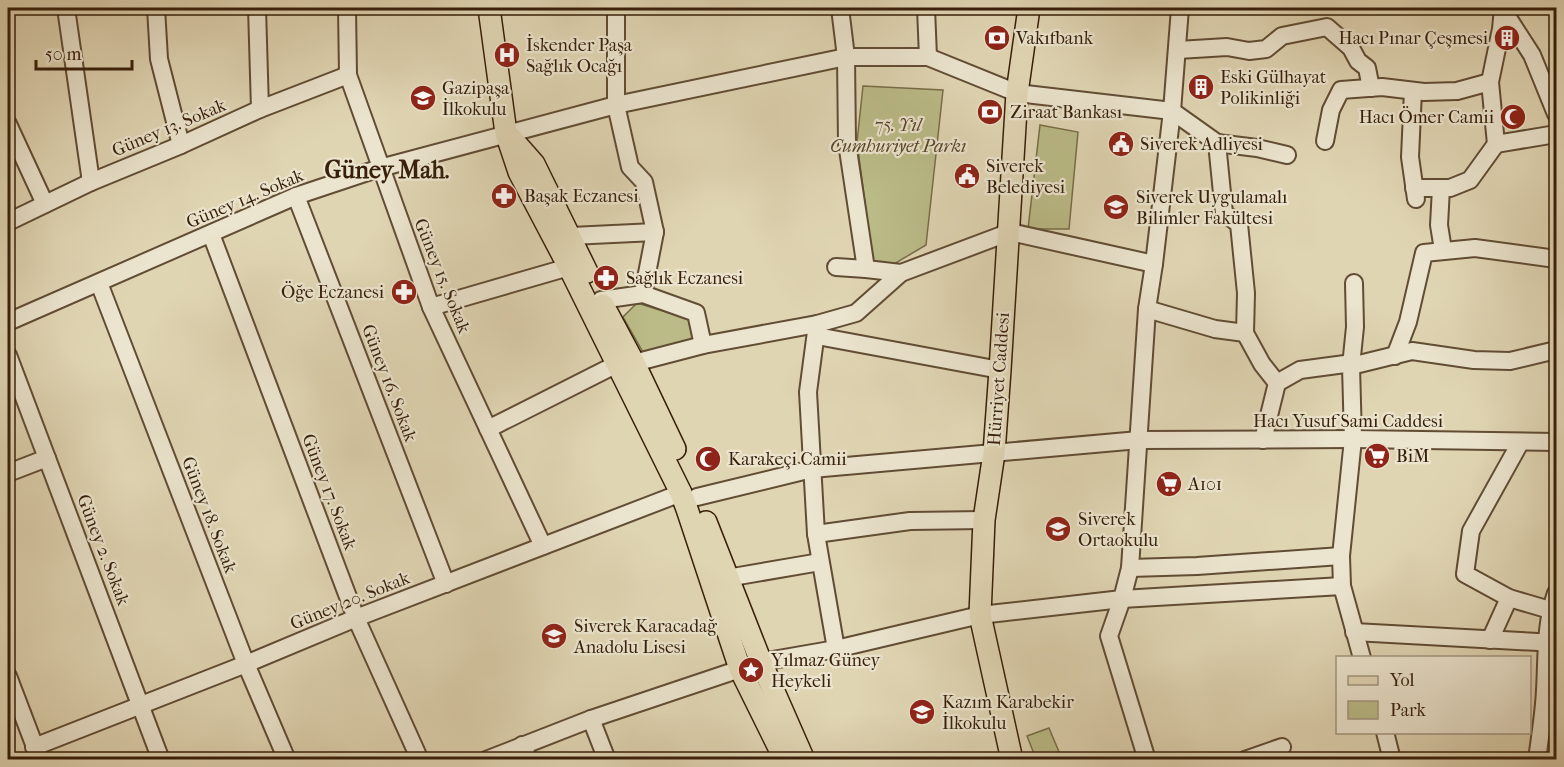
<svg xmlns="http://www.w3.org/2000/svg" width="1564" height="767" font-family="'IM FELL French Canon',serif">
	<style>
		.green { fill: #babb87; stroke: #786d48; stroke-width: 1.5 }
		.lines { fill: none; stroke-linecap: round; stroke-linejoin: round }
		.minor-casing { stroke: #614c34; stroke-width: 20 }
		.major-casing { stroke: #371f0a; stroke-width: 24 }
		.minor { stroke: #ebe4ce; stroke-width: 16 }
		.major { stroke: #e0d5b3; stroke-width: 21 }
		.labels { text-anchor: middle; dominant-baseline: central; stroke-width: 4.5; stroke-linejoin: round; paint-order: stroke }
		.poi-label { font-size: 18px; fill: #371f0a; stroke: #ebe4ce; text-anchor: start }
		.park-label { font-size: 18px; font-style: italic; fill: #584629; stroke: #ebe4ce }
		.street-label { font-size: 18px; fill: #371f0a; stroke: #ebe4ce }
		.district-label { font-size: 24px; font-weight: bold; fill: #371f0a; stroke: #ebe4ce }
	</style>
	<rect width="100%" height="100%" fill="#e0d5b3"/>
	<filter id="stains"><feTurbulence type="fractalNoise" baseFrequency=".00333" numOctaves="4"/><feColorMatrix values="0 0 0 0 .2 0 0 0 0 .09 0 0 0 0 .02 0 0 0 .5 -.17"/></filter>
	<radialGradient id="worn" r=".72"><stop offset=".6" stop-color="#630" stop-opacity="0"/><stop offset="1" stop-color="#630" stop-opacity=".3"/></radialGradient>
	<g class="green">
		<polygon points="863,86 943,90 926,245 894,264 873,264 857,142"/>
		<polygon points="1040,125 1078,132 1069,229 1028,229"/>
		<polygon points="637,303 696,321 695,341 643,352 623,317"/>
		<polygon points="1049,728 1062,759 1036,759 1027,736"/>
	</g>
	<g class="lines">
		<g class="minor-casing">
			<g id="minor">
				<polyline points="66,8 91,182"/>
				<polyline points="156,8 159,59 181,145"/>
				<polyline points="257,8 260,109"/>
				<polyline points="347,8 348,75 431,307 543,546"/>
				<polyline points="616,8 616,105 630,167 644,182 655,232 643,294"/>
				<polyline points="840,8 846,57 847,143 866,269 901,273"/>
				<polyline points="926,8 928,57"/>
				<polyline points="1503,8 1501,29 1490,82 1496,144 1556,134"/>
				<polyline points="1503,10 1532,55 1556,114"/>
				<polyline points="1178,50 1227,47 1249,51 1266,49 1282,36 1327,27 1351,48 1358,61 1367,68 1371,88"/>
				<polyline points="1413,91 1410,157 1416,199"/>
				<polyline points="8,124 45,204"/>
				<polyline points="1325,141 1331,110 1341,90 1382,87 1424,92 1457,91 1490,82"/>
				<polyline points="1217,143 1257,148 1287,155"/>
				<polyline points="1414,188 1450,188 1470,180 1496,144"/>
				<polyline points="1441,188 1439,225 1443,250"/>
				<polyline points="296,196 446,584"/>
				<polyline points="8,222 91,182 181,145 260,109 348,75"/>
				<polyline points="211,234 356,618 420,760"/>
				<polyline points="571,236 655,232"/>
				<polyline points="836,267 866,269"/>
				<polyline points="99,283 246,664 287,760"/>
				<polyline points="601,300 643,294 696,313 703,345"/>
				<polyline points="431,307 569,267"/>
				<polyline points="1147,309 1215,329 1245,333"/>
				<polyline points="8,322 296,196 380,168 616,105 846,57 928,57 1017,93 1172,111 1217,143 1224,213 1239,224 1246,293 1245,333 1262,364 1277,383 1300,370 1345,364 1351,366 1412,351 1474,360 1510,361 1556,350"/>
				<polyline points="817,324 808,392 816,534 836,649"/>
				<polyline points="817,336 1000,370"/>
				<polyline points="8,355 161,760"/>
				<polyline points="1395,356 1408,322 1424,253 1475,248 1556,259"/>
				<polyline points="488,429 617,364 634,363 703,345 817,324 856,313 901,273 1010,232 1154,264"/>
				<polyline points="1263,440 1277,383"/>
				<polyline points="1520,443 1471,531 1465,574 1509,598 1550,610"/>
				<polyline points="8,473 47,458"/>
				<polyline points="697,497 812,469 1139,440 1353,439 1556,442"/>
				<polyline points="816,534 910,521 984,520"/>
				<polyline points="1130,568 1197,566 1341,556"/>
				<polyline points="727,578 820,562"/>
				<polyline points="1342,586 1341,556 1353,439 1351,366 1355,327 1354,283"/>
				<polyline points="1354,632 1556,643"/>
				<polyline points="1490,640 1509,598"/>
				<polyline points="8,676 40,760"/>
				<polyline points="591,719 607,760"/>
				<polyline points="1385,732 1392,760"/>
				<polyline points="522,745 529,760"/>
				<polyline points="34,747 246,664 356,618 681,493"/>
				<polyline points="486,760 591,719 761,662 836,649 980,615 1122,599 1342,586 1362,658"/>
				<polyline points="1147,760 1109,636 1122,599 1130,568 1147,309 1154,264 1172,111 1180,8"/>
				<polyline points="1245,760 1282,747"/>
				<path d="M 1537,760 C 1540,736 1544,713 1545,690 C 1547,656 1545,625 1556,593"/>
			</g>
		</g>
		<g class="major-casing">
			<g id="major">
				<polyline points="489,8 506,133 519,172 569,267 681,493 687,509 740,669 785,760"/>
				<polyline points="511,138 534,164 587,272"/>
				<polyline points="603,305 634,363 675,449"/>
				<polyline points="706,522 761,662 804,760"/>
				<polyline points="1012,760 980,615 984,520 994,453 1000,370 1017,93 1029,8"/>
			</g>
		</g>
		<use href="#minor" class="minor"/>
		<use href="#major" class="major"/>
	</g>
	<defs>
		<g id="bank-disc" transform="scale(1.35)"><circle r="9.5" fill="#8f2418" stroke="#ebe4ce"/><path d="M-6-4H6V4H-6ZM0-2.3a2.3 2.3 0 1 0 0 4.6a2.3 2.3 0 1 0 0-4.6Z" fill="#fff"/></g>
		<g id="building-disc" transform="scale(1.35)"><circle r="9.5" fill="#8f2418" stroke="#ebe4ce"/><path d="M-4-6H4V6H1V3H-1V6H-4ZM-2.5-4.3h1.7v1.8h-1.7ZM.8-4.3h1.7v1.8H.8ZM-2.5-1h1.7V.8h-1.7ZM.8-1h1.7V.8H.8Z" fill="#fff"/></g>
		<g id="hospital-disc" transform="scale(1.35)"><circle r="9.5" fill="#8f2418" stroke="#ebe4ce"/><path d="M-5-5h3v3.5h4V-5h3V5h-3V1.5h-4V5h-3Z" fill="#fff"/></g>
		<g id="school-disc" transform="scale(1.35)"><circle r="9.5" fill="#8f2418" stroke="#ebe4ce"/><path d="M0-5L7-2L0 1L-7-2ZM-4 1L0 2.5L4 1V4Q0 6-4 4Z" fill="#fff"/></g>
		<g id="mosque-disc" transform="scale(1.35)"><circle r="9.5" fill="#8f2418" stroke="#ebe4ce"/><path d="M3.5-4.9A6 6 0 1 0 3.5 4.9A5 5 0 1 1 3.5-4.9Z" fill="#fff"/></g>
		<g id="civic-disc" transform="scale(1.35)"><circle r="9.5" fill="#8f2418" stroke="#ebe4ce"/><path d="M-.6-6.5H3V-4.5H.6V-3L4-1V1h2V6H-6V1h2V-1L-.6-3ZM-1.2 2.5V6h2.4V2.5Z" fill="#fff"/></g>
		<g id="pharmacy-disc" transform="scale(1.35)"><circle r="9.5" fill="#8f2418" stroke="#ebe4ce"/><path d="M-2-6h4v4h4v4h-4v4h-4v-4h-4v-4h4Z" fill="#fff"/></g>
		<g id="university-disc" transform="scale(1.35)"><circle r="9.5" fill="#8f2418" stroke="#ebe4ce"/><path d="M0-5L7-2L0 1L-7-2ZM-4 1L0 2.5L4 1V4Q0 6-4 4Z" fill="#fff"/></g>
		<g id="supermarket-disc" transform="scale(1.35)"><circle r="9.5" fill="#8f2418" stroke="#ebe4ce"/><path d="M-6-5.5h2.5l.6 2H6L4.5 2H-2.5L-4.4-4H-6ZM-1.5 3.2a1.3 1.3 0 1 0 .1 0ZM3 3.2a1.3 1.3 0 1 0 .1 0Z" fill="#fff"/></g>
		<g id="sight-disc" transform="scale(1.35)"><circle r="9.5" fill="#8f2418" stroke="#ebe4ce"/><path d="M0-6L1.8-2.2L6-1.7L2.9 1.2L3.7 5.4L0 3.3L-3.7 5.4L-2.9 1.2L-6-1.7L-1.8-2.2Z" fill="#fff"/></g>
	</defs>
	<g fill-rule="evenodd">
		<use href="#bank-disc" x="997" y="38"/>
		<use href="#building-disc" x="1507" y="38"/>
		<use href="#hospital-disc" x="507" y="55"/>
		<use href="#building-disc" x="1201" y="87"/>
		<use href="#school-disc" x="423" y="98"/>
		<use href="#bank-disc" x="990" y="112"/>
		<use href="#mosque-disc" x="1513" y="117"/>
		<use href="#civic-disc" x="1121" y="144"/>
		<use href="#civic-disc" x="967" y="176"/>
		<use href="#pharmacy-disc" x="504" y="196"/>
		<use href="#university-disc" x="1116" y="207"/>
		<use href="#pharmacy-disc" x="606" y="278"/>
		<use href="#pharmacy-disc" x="404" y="292"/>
		<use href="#supermarket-disc" x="1377" y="456"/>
		<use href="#mosque-disc" x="708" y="459"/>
		<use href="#supermarket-disc" x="1169" y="484"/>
		<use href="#school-disc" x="1058" y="529"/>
		<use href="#school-disc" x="554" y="636"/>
		<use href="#sight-disc" x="751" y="670"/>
		<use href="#school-disc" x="922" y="712"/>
	</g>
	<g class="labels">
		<g class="poi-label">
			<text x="1016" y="38">Vakıfbank</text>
			<text x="1488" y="38" text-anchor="end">Hacı Pınar Çeşmesi</text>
			<text x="526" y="45">İskender Paşa<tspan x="526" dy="21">Sağlık Ocağı</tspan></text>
			<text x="1220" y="77">Eski Gülhayat<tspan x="1220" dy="21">Polikinliği</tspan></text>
			<text x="442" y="88">Gazipaşa<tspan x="442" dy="21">İlkokulu</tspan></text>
			<text x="1010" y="112">Ziraat Bankası</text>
			<text x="1494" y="117" text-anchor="end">Hacı Ömer Camii</text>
			<text x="1140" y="144">Siverek Adliyesi</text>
			<text x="986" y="166">Siverek<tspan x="986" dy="21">Belediyesi</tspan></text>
			<text x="524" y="196">Başak Eczanesi</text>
			<text x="1136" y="197">Siverek Uygulamalı<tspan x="1136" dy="21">Bilimler Fakültesi</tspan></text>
			<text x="626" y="278">Sağlık Eczanesi</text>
			<text x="384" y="292" text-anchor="end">Öğe Eczanesi</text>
			<text x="1396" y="456">BiM</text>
			<text x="728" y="459">Karakeçi Camii</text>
			<text x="1188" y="484">A101</text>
			<text x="1078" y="519">Siverek<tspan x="1078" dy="21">Ortaokulu</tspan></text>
			<text x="574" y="626">Siverek Karacadağ<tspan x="574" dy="21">Anadolu Lisesi</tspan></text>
			<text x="771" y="660">Yılmaz Güney<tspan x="771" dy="21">Heykeli</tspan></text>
			<text x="942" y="702">Kazım Karabekir<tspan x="942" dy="21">İlkokulu</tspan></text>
		</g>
		<g class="park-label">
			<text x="898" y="125">75. Yıl<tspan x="898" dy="21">Cumhuriyet Parkı</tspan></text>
		</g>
		<g class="street-label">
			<text transform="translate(169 128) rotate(-23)">Güney 13. Sokak</text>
			<text transform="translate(245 199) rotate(-23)">Güney 14. Sokak</text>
			<text transform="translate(442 276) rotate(68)">Güney 15. Sokak</text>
			<text transform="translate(999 379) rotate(-86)">Hürriyet Caddesi</text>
			<text transform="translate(389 383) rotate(69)">Güney 16. Sokak</text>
			<text x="1348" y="421">Hacı Yusuf Sami Caddesi</text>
			<text transform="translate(329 492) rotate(69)">Güney 17. Sokak</text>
			<text transform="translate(209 515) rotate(69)">Güney 18. Sokak</text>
			<text transform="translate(103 550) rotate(69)">Güney 2. Sokak</text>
			<text transform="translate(350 601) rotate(-22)">Güney 20. Sokak</text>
		</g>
		<g class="district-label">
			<text x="387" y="170">Güney Mah.</text>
		</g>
	</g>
	<rect width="1564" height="767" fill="none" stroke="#e0d5b3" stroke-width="30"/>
	<rect x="9" y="9" width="1546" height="749" fill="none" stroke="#371f0a" stroke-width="3"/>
	<rect x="15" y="15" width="1534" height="737" fill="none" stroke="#371f0a" stroke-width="1.5"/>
	<rect x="1336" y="656" width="195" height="78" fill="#ebe4ce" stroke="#a39580" stroke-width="1.5"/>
	<rect x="1348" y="676" width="30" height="9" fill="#e0d5b3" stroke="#a39580" stroke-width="1.5"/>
	<text x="1390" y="686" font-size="18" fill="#371f0a">Yol</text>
	<rect x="1348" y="701" width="30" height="18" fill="#babb87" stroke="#a39580" stroke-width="1.5"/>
	<text x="1390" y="716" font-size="18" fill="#371f0a">Park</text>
	<path d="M36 60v9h96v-9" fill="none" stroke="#371f0a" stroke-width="3"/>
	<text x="45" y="60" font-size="18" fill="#371f0a" stroke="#ebe4ce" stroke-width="4.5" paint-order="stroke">50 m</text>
	<rect width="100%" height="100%" filter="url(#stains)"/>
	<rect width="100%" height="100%" fill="url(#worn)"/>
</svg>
